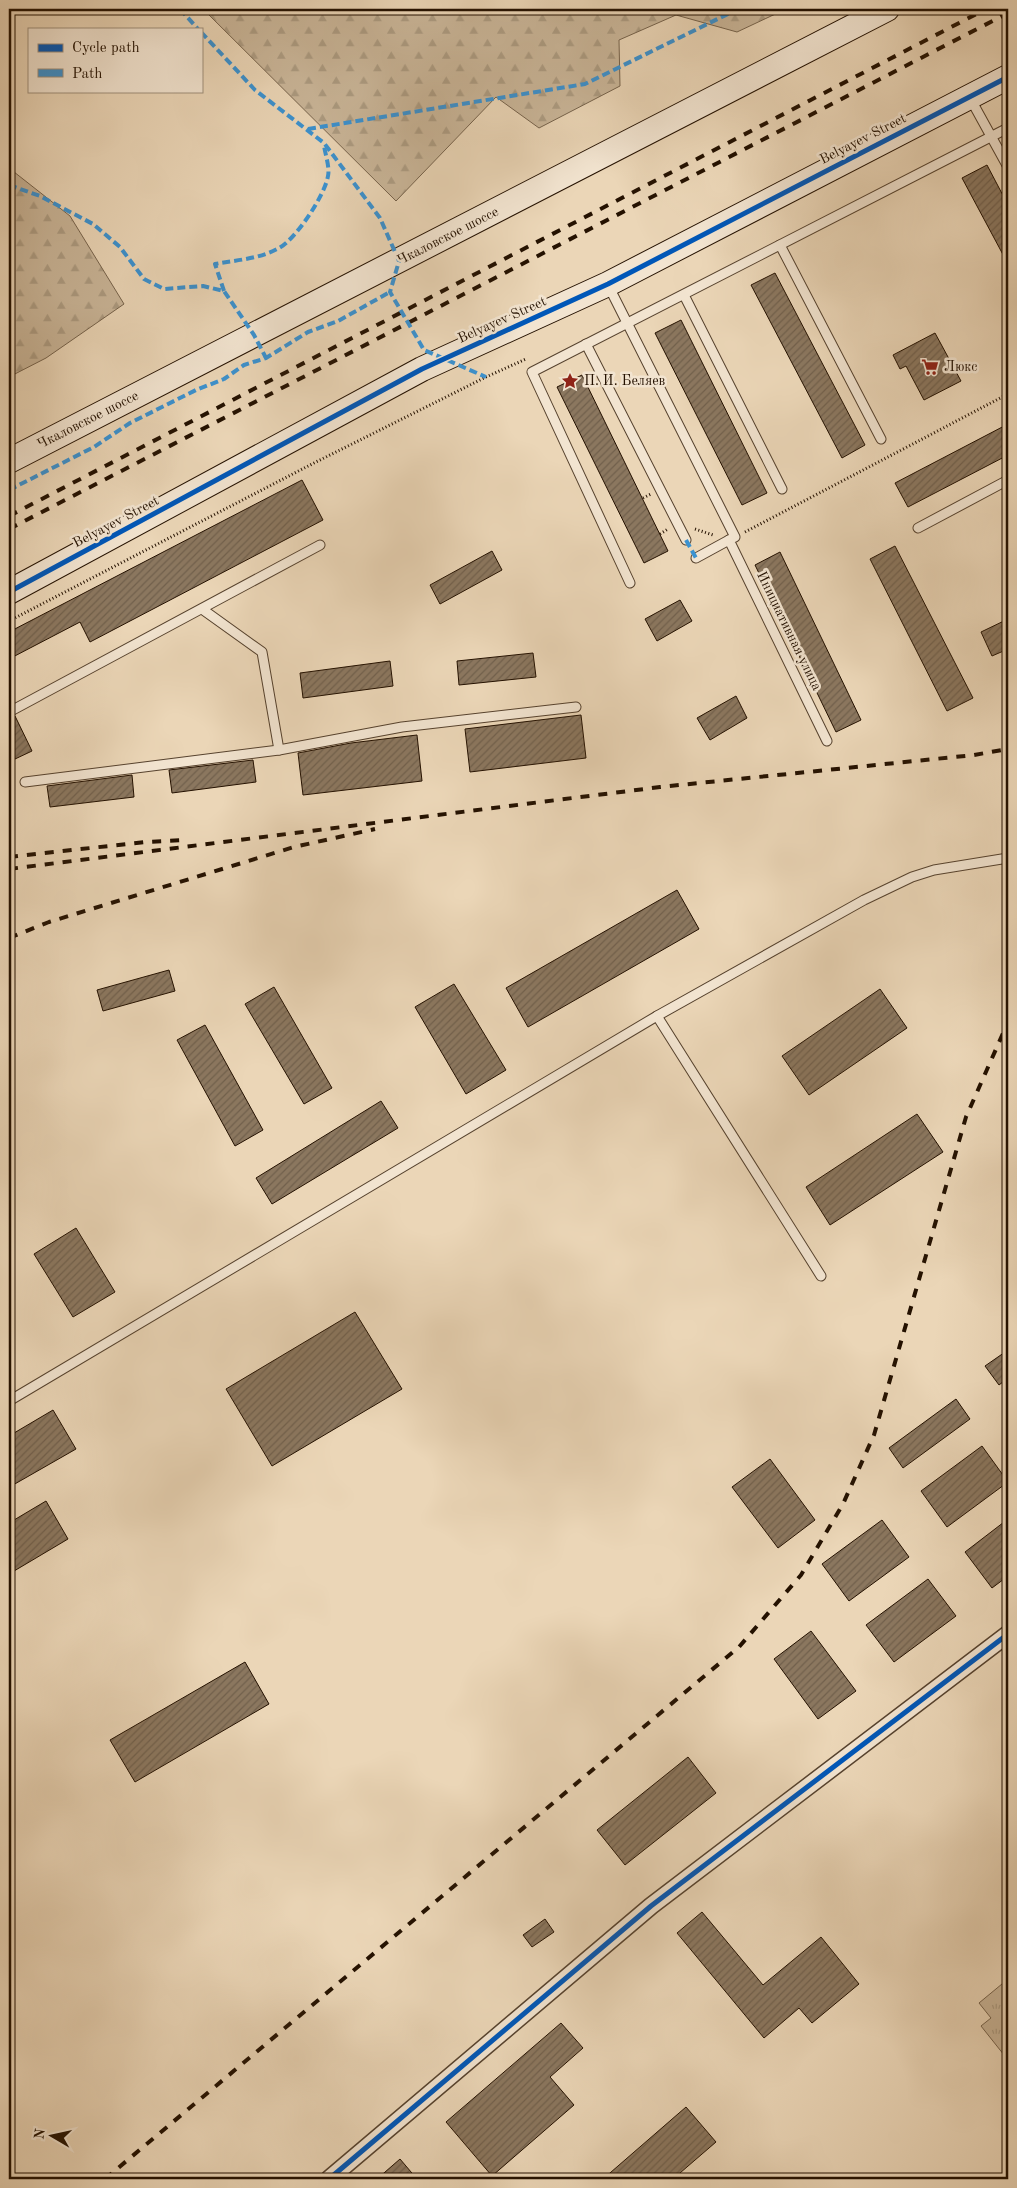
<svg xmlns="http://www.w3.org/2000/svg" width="1017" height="2188" font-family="'Old Standard TT',serif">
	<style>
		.grass { fill: url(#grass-tufts); stroke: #76634c }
		.forest { fill: url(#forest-firs); stroke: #76634c }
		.building { fill: url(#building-hatch); stroke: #241100 }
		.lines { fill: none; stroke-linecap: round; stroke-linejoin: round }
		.lane-casing { stroke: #56422e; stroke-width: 11 }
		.street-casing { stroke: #56422e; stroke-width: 19 }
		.secondary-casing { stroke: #241100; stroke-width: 26 }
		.path { stroke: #241100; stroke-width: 3; stroke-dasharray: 1 2.5; stroke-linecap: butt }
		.lane { stroke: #f2e4d0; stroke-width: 9 }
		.street { stroke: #f2e4d0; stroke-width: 16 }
		.secondary { stroke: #f2e4d0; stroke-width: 24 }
		.rail { stroke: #241100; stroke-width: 4; stroke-dasharray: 9 9; stroke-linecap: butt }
		.quiet { stroke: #3b92d0; stroke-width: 4; stroke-dasharray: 8 4; stroke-linecap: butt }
		.cycleway-casing { stroke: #f2e4d0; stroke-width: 8 }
		.cycleway { stroke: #0057b8; stroke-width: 5 }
		.labels { text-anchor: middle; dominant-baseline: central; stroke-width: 5; stroke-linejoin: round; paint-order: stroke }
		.street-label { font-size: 14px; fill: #241100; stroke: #f2e4d0 }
		.poi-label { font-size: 14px; fill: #241100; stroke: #f2e4d0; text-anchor: start }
	</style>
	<defs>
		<pattern id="grass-tufts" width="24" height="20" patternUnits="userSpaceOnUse" patternTransform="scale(1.25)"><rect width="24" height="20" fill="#c9b598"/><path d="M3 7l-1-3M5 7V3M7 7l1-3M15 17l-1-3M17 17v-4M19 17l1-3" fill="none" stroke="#ac9b81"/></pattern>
		<pattern id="forest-firs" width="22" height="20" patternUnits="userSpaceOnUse" patternTransform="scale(1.25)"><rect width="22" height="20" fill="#c9b598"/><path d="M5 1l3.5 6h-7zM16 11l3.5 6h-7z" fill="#ac9b81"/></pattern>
		<pattern id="building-hatch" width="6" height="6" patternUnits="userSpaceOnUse" patternTransform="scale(1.25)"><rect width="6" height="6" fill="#8b775f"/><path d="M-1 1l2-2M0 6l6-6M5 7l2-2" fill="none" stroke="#71604c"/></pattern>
	</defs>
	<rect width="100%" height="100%" fill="#ebd6b7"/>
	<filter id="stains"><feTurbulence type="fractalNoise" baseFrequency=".004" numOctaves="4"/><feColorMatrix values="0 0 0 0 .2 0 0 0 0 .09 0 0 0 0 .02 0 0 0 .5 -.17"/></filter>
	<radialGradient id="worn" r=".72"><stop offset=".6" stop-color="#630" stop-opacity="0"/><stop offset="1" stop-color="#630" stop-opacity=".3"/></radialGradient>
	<polygon class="grass" points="1008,1979 1008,2060 981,2026 991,2018 979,2003"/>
	<g class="forest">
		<polygon points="203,9 786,9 737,32 676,15 619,40 620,86 539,128 496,97 396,201"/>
		<polygon points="9,168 70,216 124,304 46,358 9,377"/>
	</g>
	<g class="building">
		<polygon points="987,165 1008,205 1008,264 962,178"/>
		<polygon points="775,273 865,445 842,458 751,285"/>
		<polygon points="681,320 767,493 742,505 655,333"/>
		<polygon points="935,333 961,381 924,400 906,366 900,369 893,355"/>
		<polygon points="582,375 668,551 644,563 557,387"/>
		<polygon points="1008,424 1008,455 908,507 895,483"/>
		<polygon points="302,480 323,520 90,642 80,622 9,659 9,632"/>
		<polygon points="895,546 973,698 947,711 870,559"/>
		<polygon points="492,551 502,570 440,604 430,585"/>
		<polygon points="780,552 861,720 836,732 755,565"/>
		<polygon points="680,600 692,621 657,641 645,619"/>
		<polygon points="1008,619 1008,649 992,656 981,632"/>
		<polygon points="533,653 536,677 459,685 457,661"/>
		<polygon points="390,661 393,686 303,698 300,673"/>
		<polygon points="736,696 747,718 710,740 697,718"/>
		<polygon points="581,715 586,758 470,772 465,729"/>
		<polygon points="15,716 32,751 15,759 9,746 9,718"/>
		<polygon points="417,735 422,781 303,795 298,753 351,743"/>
		<polygon points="253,760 256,782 172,793 169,770"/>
		<polygon points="132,775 134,797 50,807 47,786"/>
		<polygon points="677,890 699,929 528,1027 506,988"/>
		<polygon points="169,970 175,991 103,1011 97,990"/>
		<polygon points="454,984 506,1070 466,1094 415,1007"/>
		<polygon points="274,987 332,1088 304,1104 245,1004"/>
		<polygon points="880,989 907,1028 809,1095 782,1056"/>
		<polygon points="205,1025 263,1130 235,1146 177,1040"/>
		<polygon points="381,1101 398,1128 272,1204 256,1178"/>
		<polygon points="917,1114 943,1152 830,1225 806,1187"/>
		<polygon points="76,1228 115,1292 73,1317 34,1254"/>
		<polygon points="355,1312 402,1389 272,1466 226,1389"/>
		<polygon points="1008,1350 1008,1378 999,1385 985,1366"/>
		<polygon points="956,1399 970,1419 903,1468 889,1448"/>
		<polygon points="53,1410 76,1449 13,1485 9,1477 9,1436"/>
		<polygon points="982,1446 1008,1482 947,1527 921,1491"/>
		<polygon points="770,1459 815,1520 778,1548 732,1487"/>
		<polygon points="46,1501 68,1539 9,1574 9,1523"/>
		<polygon points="1008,1519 1008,1576 992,1588 965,1552"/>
		<polygon points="882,1520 909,1557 849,1601 822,1564"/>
		<polygon points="928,1579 956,1616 894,1662 866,1625"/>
		<polygon points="811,1631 856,1691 818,1719 774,1659"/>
		<polygon points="245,1662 269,1704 135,1782 110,1740"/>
		<polygon points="688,1757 716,1793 625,1865 597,1830"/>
		<polygon points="702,1912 763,1985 821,1937 859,1984 812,2023 799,2008 764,2038 677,1933"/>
		<polygon points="545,1919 554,1932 532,1947 523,1935"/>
		<polygon points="561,2023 583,2048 550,2077 574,2105 492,2176 446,2122"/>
		<polygon points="686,2107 716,2142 673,2179 603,2179"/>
		<polygon points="400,2159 417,2179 377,2179"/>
	</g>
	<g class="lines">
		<g class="lane-casing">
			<g id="lane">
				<polyline points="970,98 1008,167"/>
				<polyline points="780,245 881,439"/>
				<polyline points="608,285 735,537 729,540 827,741"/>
				<polyline points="684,295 782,489"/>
				<polyline points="586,344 686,540"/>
				<polyline points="918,528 1008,480"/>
				<polyline points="696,558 729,540"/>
				<polyline points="630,583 532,372 1008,128"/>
				<polyline points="202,609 262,652 279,750"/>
				<polyline points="9,712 320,545"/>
				<polyline points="25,782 279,750 402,727 576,707"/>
				<polyline points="657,1016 821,1276"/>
				<polyline points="9,1401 657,1016 864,900 912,877 934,870 1008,858"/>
			</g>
		</g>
		<g class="street-casing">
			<polyline id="street" points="329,2179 651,1906 1008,1634"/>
		</g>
		<g class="secondary-casing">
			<g id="secondary">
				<polyline points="9,461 887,9"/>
				<polyline points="9,592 422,369 608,284 1008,77"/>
			</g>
		</g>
		<g class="path">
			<polyline points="643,498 651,494"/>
			<polyline points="695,529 713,535"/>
			<polyline points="745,532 1008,394"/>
			<polyline points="660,534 668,529"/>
			<polyline points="9,621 312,464 486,377 526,359"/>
		</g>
		<use href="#lane" class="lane"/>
		<use href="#street" class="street"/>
		<use href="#secondary" class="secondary"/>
		<g class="rail">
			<polyline points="9,516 986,9"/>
			<polyline points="9,529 1008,13"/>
			<polyline points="9,857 145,842 185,840"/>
			<polyline points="9,869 660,787 974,755 1008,749"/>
			<polyline points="9,938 49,922 294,847 375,829"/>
			<polyline points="105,2179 739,1647 801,1575 843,1504 874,1435 966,1117 1008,1022"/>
		</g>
		<g class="quiet">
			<polyline points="180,9 198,29"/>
			<polyline points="201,32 255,90 324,143 380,218 399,261 390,292 424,350 486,377"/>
			<polyline points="308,129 585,84 738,9"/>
			<polyline points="9,185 40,196 93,224 120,247 144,279 164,289 203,286 224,291 254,335 266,358"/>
			<path d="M 224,291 L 215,264 C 236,260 260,259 279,248 C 296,239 325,195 328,176 C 330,167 325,154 324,145"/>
			<polyline points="9,490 94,447 130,423 196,390 224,379 244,365 266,358 308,332 338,321 390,292"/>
			<polyline points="686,540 696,558"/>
		</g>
		<g class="cycleway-casing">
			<g id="cycleway">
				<polyline points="9,592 422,369 608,284 1008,77"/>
				<polyline points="329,2179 651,1906 1008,1634"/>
			</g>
		</g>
		<use href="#cycleway" class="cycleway"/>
	</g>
	<defs>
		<g id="supermarket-bare" transform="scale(1.35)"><path d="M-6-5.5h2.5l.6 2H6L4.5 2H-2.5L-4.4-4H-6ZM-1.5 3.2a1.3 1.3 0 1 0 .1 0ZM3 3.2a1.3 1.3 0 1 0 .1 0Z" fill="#8f2418" stroke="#f2e4d0" stroke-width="2.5" paint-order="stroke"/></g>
		<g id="sight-bare" transform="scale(1.35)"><path d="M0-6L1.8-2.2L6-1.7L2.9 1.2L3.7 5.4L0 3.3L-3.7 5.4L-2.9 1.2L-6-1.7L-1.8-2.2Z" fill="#8f2418" stroke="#f2e4d0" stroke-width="2.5" paint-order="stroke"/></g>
	</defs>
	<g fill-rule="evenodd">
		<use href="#supermarket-bare" x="930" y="367"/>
		<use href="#sight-bare" x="570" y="381"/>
	</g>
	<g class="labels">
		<g class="street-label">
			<text transform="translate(863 139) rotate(-27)">Belyayev Street</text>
			<text transform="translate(448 236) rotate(-27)">Чкаловское шоссе</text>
			<text transform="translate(502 320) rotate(-24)">Belyayev Street</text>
			<text transform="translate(88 420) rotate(-27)">Чкаловское шоссе</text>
			<text transform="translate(116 522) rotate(-28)">Belyayev Street</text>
			<text transform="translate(789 631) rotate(64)">Инициативная улица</text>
		</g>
		<g class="poi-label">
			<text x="944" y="367">Люкс</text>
			<text x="584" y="381">П. И. Беляев</text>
		</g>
	</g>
	<rect width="1017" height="2188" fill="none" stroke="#ebd6b7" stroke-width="30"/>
	<rect x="10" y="10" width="997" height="2168" fill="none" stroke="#241100" stroke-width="2.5"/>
	<rect x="15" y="15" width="987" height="2158" fill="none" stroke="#241100"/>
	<rect x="28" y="28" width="175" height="65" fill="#f2e4d0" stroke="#a0907d"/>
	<rect x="38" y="44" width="25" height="8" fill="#0057b8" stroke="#a0907d"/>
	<text x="72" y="52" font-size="15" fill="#241100">Cycle path</text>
	<rect x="38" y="69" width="25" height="8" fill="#3b92d0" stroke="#a0907d"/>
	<text x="72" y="78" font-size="15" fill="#241100">Path</text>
	<g transform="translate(52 2136) rotate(279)" stroke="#f2e4d0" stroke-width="4" paint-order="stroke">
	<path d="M0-4L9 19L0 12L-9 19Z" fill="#241100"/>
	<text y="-8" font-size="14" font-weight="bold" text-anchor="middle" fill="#241100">N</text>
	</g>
	<rect width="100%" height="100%" filter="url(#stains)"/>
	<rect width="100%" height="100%" fill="url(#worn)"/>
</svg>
